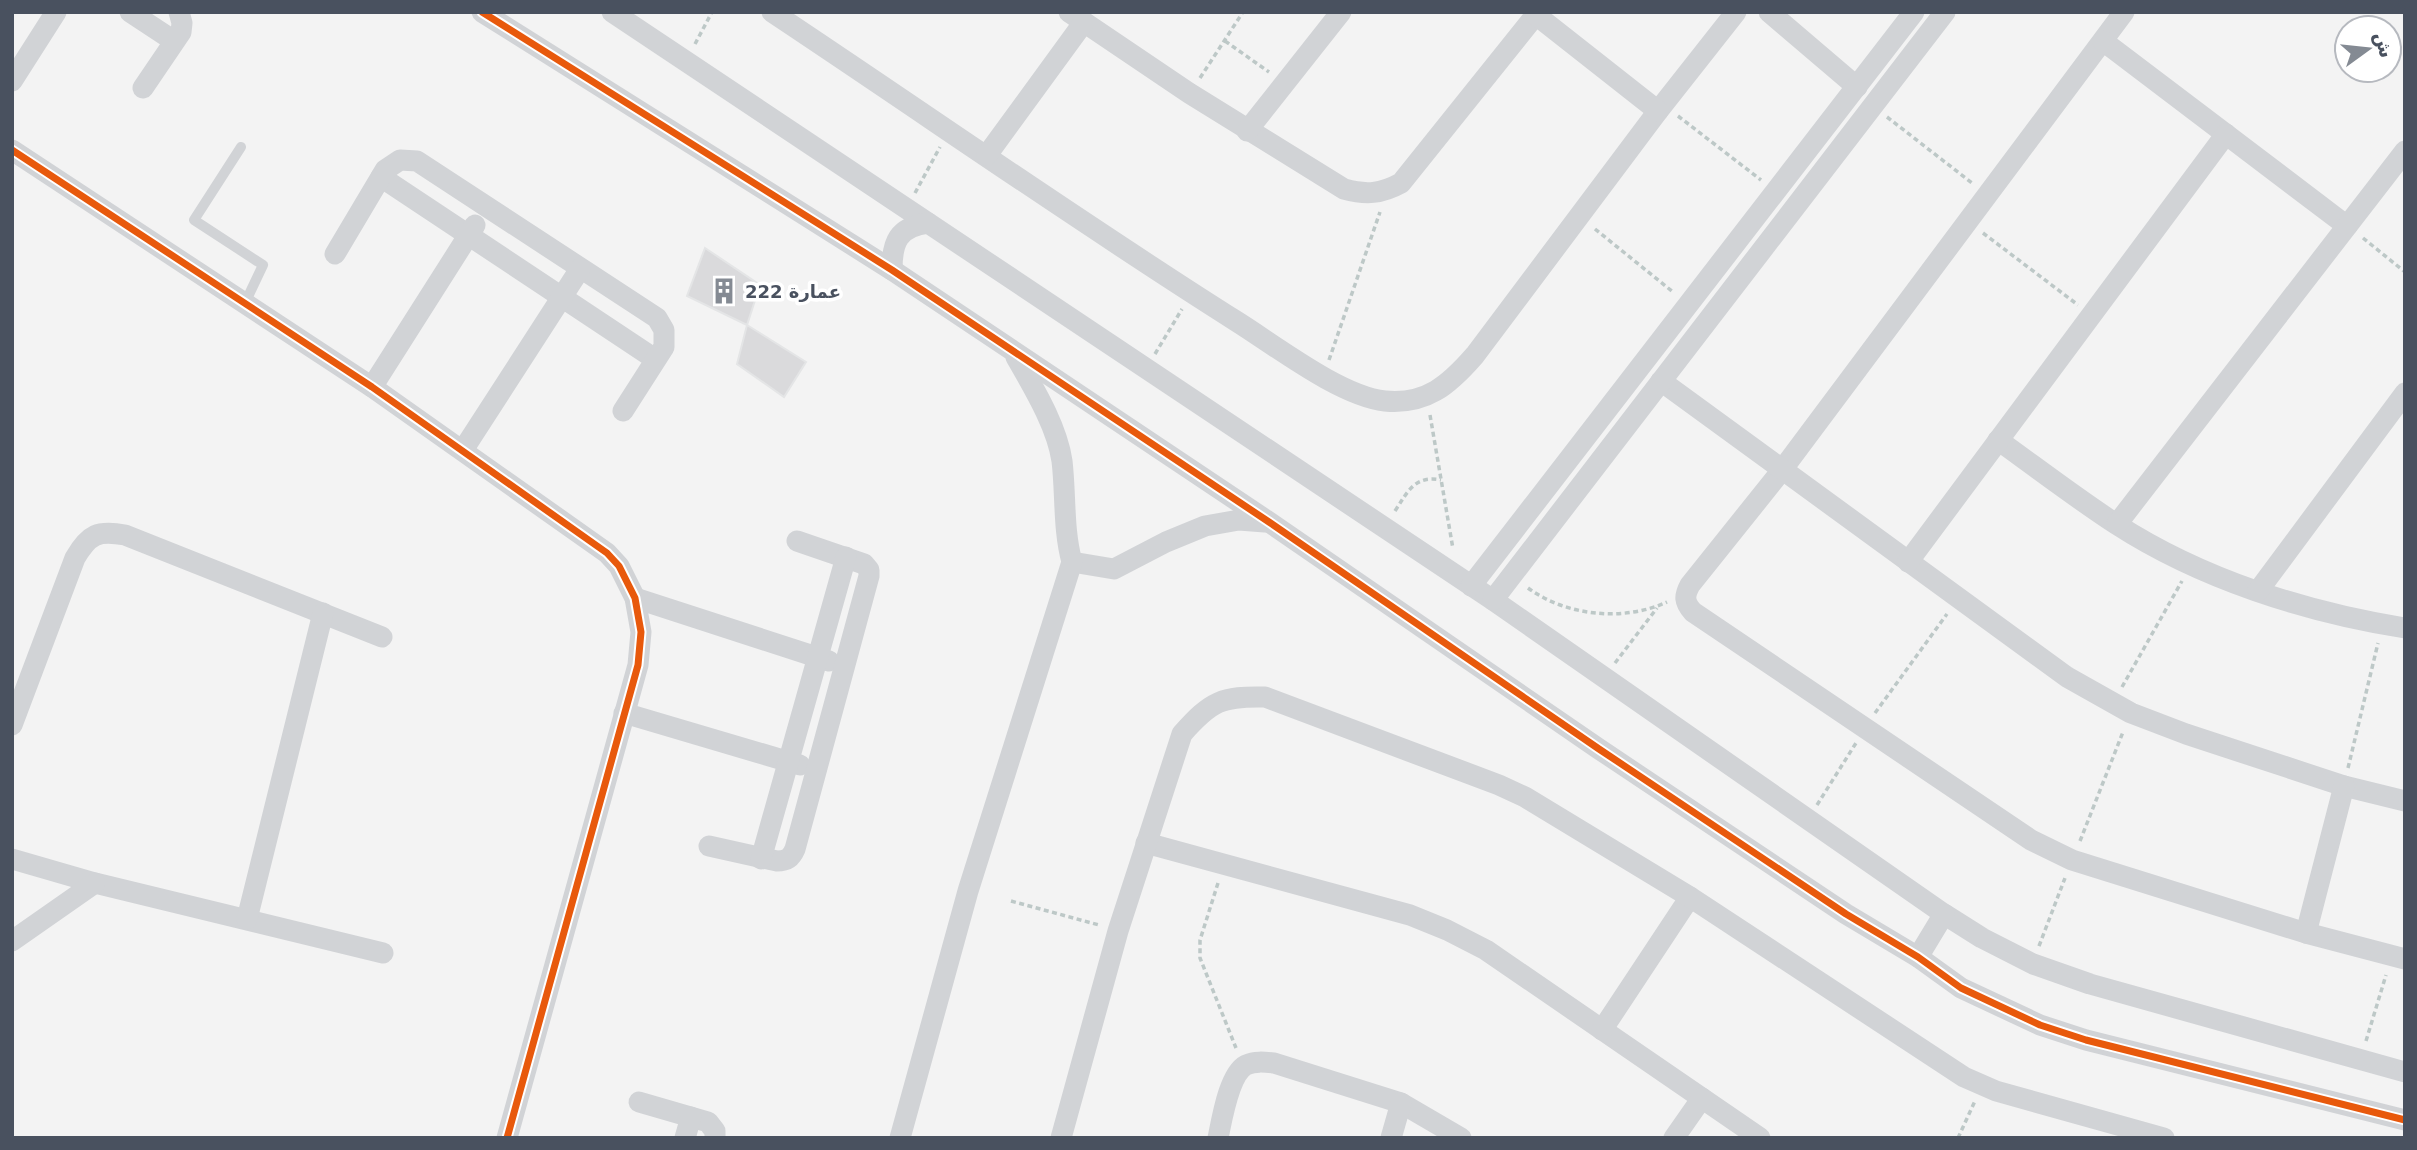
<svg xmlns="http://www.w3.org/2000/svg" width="2417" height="1150" font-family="'DejaVu Sans','Noto Sans Arabic',sans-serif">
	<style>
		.building { fill: #dadadc; stroke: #e4e5e6; stroke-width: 2 }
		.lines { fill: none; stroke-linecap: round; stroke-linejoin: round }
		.path { stroke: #bdc8c7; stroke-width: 3.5; stroke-dasharray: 5 3.5; stroke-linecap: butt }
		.lane { stroke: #d1d3d6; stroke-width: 10 }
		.street { stroke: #d1d3d6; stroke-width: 21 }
		.cycleway-casing { stroke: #fff; stroke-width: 11 }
		.cycleway { stroke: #e8590c; stroke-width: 7 }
		.labels { text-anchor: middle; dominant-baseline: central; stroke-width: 7; stroke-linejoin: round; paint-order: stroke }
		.poi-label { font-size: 18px; font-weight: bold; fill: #49515f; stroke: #fff; text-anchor: start }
	</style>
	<rect width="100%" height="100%" fill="#f3f3f3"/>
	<g class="building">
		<polygon points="705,248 760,285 747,325 687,296"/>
		<polygon points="747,325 806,362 784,397 737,364"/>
	</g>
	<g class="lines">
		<g class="path">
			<polyline points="1225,41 1269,72"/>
			<polyline points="695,44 712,12"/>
			<polyline points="1200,78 1243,12"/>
			<polyline points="1678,116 1761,180"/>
			<polyline points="1887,117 1972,183"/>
			<polyline points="915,193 940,147"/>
			<polyline points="1595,229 1673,292"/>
			<polyline points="1983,233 2078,305"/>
			<polyline points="2363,238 2405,272"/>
			<polyline points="1155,354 1182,309"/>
			<polyline points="1329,360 1380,212"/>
			<polyline points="1430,415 1453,549"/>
			<path d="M 1395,511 C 1408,491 1415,475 1441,480"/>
			<path d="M 1528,588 C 1566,616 1624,622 1667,602"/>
			<polyline points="1615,663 1657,608"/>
			<polyline points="2122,687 2182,581"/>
			<polyline points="1875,713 1947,614"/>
			<polyline points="2348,768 2378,643"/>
			<polyline points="1817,805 1856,743"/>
			<polyline points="2080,841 2123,732"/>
			<polyline points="1218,883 1200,940 1200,958 1236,1048"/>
			<polyline points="1011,901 1099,925"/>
			<polyline points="2039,946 2065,878"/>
			<polyline points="2366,1041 2386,975"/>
			<polyline points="1958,1138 1975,1101"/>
		</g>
		<polyline class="lane" points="241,147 194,220 263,265 245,303"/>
		<g class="street">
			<polyline points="130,12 174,41"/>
			<polyline points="482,12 892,270 1269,522 1599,749 1846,914 1918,957 1961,988 2040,1025 2086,1040 2405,1120"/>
			<polyline points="612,12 1493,600 1944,914 1982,938 2033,964 2090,984 2405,1072"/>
			<path d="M 772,12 C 927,115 1079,222 1236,321 C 1276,346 1340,396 1385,401 C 1426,405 1449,385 1475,355 L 1658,111 L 1736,12"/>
			<path d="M 1069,12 L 1189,93 L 1344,189 C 1366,195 1381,194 1401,183 L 1538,12"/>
			<polyline points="1769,12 1857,87"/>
			<path d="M 2124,12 L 1782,470 L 1690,585 C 1684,596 1684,602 1693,612 L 2031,840 L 2072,860 L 2306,933 L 2405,959"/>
			<polyline points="1536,15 1658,111"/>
			<polyline points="2103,41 2347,226"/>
			<polyline points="12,81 56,12"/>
			<polyline points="143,88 181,32 182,23 179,12"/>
			<polyline points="1247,131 1341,12"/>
			<polyline points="12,150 372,387 607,553 619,566 635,598 641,632 638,665 507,1138"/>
			<polyline points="987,155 1084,22"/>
			<polyline points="381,177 655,359"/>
			<polyline points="335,254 385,170 400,160 417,161 657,318 664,330 664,347 623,411"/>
			<path d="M 892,270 C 892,242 898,227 928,223"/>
			<polyline points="1661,381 2067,677 2131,713 2186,734 2344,786 2405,801"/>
			<polyline points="372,387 475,225"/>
			<path d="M 1998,440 C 2037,468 2076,498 2116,524 C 2201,579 2305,612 2405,628"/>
			<polyline points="463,450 580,269"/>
			<polyline points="2117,524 2405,151"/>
			<polyline points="1072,562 1114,569 1166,542 1205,526 1239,520 1265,522"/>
			<polyline points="1908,562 2226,134"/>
			<polyline points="1471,586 1914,12"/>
			<polyline points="2258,591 2405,393"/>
			<polyline points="635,598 829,661"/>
			<polyline points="1493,600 1945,12"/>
			<polyline points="624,713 800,765"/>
			<path d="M 12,725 L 75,558 C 89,534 98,530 125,535 L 382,637"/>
			<polyline points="1146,843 1410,915 1447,930 1486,950 1760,1138"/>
			<path d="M 709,846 L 777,861 C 787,861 791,858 795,849 L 869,576 L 869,570 L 864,564 L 797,541"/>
			<polyline points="12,859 95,883 383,953"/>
			<polyline points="761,859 846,557"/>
			<polyline points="247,919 323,613"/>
			<polyline points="2306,933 2344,786"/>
			<polyline points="12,941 95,883"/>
			<polyline points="1918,957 1944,914"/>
			<polyline points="1602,1030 1690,897"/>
			<polyline points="639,1102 708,1122 715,1131 715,1138"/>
			<polyline points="685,1138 691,1117"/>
			<path d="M 900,1138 L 968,891 L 1072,562 C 1063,529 1066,495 1062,461 C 1057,426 1033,387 1016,357"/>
			<path d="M 1061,1138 L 1118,931 L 1182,734 C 1211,701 1222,696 1265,697 L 1499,785 L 1525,797 L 1690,897 L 1964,1077 L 1996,1091 L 2164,1138"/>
			<path d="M 1218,1138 C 1222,1119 1229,1074 1246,1065 C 1255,1061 1264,1062 1274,1063 L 1401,1103 L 1461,1138"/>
			<polyline points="1391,1138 1401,1103"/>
			<polyline points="1674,1138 1702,1098"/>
		</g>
		<g class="cycleway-casing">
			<g id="cycleway">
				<polyline points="482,12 892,270 1269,522 1599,749 1846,914 1918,957 1961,988 2040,1025 2086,1040 2405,1120"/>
				<polyline points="12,150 372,387 607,553 619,566 635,598 641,632 638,665 507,1138"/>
			</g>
		</g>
		<use href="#cycleway" class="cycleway"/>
	</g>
	<defs>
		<g id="building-bare" transform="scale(2.1)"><path d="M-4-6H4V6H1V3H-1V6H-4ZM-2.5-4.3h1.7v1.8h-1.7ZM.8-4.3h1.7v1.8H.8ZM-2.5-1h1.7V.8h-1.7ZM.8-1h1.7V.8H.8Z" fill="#848a93" stroke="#fff" stroke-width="2.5" paint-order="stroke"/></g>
	</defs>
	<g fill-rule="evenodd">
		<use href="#building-bare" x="724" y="291"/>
	</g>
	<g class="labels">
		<g class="poi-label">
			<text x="745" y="291">عمارة 222</text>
		</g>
	</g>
	<rect width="2417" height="1150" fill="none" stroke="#49515f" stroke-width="28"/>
	<g transform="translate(2368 49) rotate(75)"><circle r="33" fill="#ffffff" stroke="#b6b9bf" stroke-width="2"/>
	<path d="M0-5L12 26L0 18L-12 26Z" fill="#848a93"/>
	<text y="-10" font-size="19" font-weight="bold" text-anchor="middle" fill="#49515f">ش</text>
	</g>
</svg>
